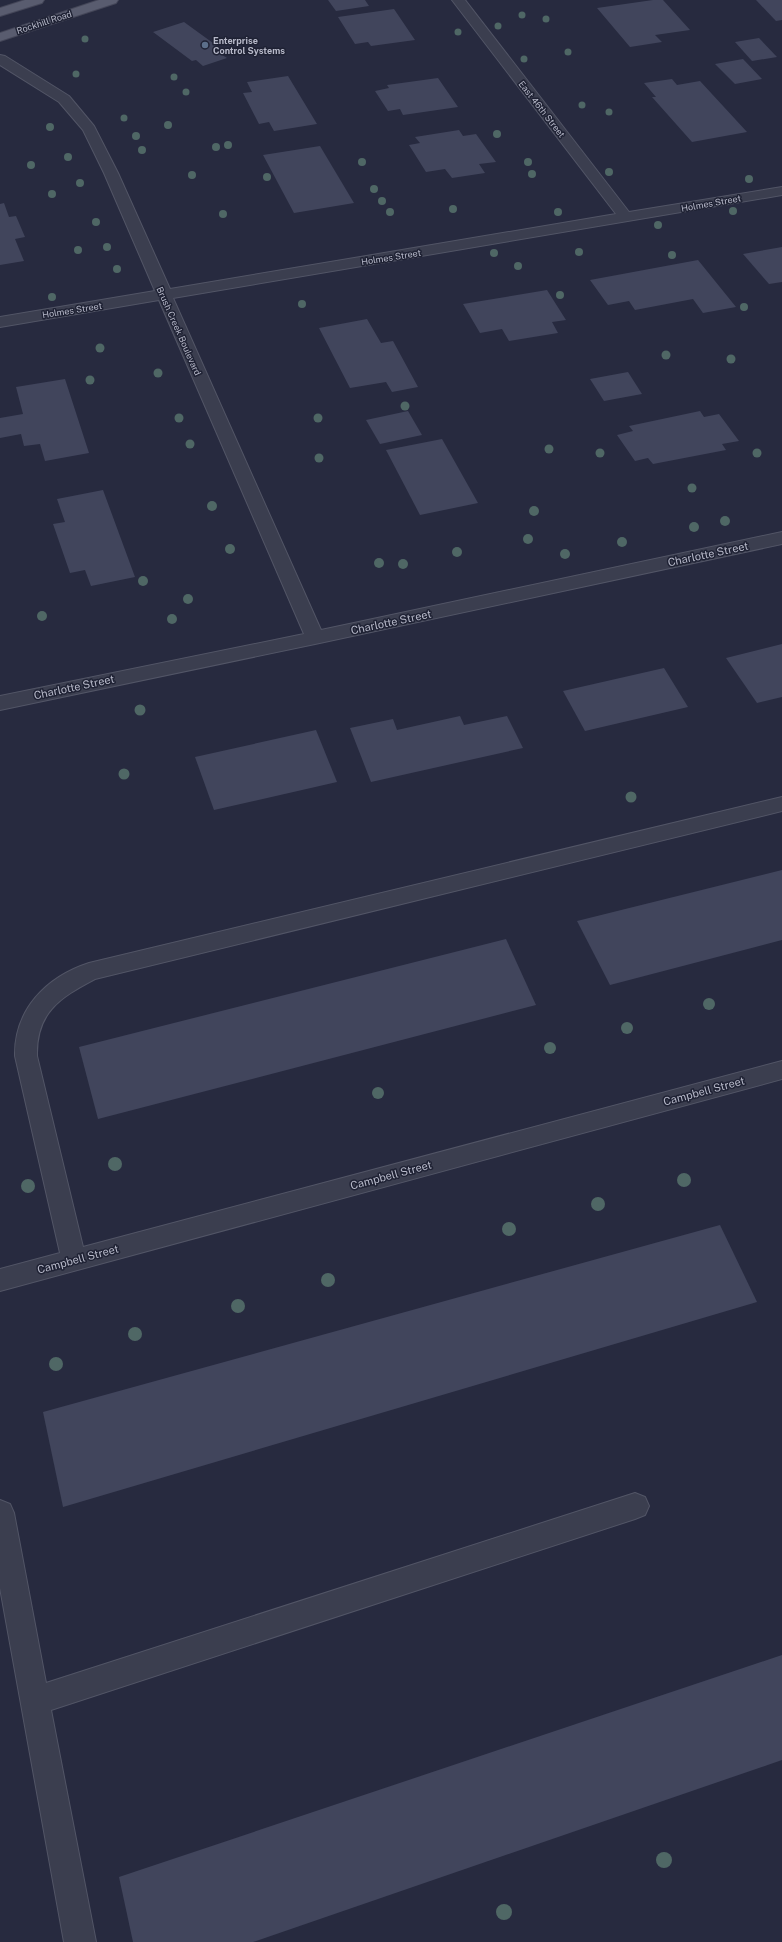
<svg xmlns="http://www.w3.org/2000/svg" width="782" height="1942" font-family="'Public Sans',sans-serif">
	<style>
		.building { fill: #41455c }
		.lines { fill: none; stroke-linecap: round; stroke-linejoin: round }
		.minor-casing { stroke: #525566; stroke-width: 2 }
		.major-casing { stroke: #444658; stroke-width: 2 }
		.minor { fill: #3b3e4f; fill-rule: evenodd }
		.major { fill: #595c6f; fill-rule: evenodd }
		.tree { fill: #4f6765 }
		.service-dot { fill: #5c6f8a; stroke: #1f2234; stroke-width: 1.5 }
		.labels { text-anchor: middle; dominant-baseline: central; stroke-width: 3; stroke-linejoin: round; paint-order: stroke }
		.far-street-label { font-size: 9px; fill: #b7b9c9; stroke: #1f2234 }
		.far-poi-label { font-size: 9px; font-weight: bold; fill: #b7b9c9; stroke: #1f2234; text-anchor: start }
		.street-label { font-size: 11px; fill: #b7b9c9; stroke: #1f2234 }
	</style>
	<rect width="100%" height="100%" fill="#272a3f"/>
	<g class="building">
		<polygon points="328,0 365,0 369,6 336,11"/>
		<polygon points="653,0 663,0 690,30 655,35 662,42 630,47 597,8"/>
		<polygon points="756,0 782,0 782,20 776,21"/>
		<polygon points="394,9 415,40 371,46 368,42 355,44 338,17"/>
		<polygon points="184,22 224,51 219,53 227,58 203,66 196,60 192,61 153,32"/>
		<polygon points="759,38 777,57 752,61 735,42"/>
		<polygon points="743,59 762,79 735,84 715,64"/>
		<polygon points="288,76 317,124 274,131 269,122 259,124 243,93 252,92 247,82"/>
		<polygon points="438,78 458,107 403,115 400,109 388,111 375,91 389,88 387,85"/>
		<polygon points="672,79 677,85 700,81 747,132 692,142 652,97 656,97 644,83"/>
		<polygon points="459,130 463,136 476,134 496,162 479,164 485,173 452,178 445,169 426,172 409,145 420,143 415,137"/>
		<polygon points="320,146 354,203 294,213 263,155"/>
		<polygon points="4,203 9,217 16,216 25,237 15,239 24,261 0,265 0,204"/>
		<polygon points="782,247 782,282 769,284 743,254"/>
		<polygon points="698,260 736,307 703,313 693,299 635,310 629,301 608,305 590,280"/>
		<polygon points="547,290 566,320 552,322 558,333 509,341 502,329 480,333 463,304"/>
		<polygon points="367,319 381,343 393,341 418,387 392,392 386,382 350,388 319,328"/>
		<polygon points="628,372 642,394 604,401 590,379"/>
		<polygon points="65,379 89,453 45,461 40,444 24,446 21,434 0,438 0,418 23,414 16,387"/>
		<polygon points="408,411 422,435 380,444 366,420"/>
		<polygon points="700,411 704,417 719,414 739,441 722,444 726,450 653,464 648,458 635,461 617,435 633,431 629,426"/>
		<polygon points="442,439 478,503 420,515 386,450"/>
		<polygon points="103,490 135,577 91,586 85,570 70,573 53,524 65,522 57,499"/>
		<polygon points="782,644 782,697 757,703 726,658"/>
		<polygon points="664,668 688,707 585,731 563,691"/>
		<polygon points="460,716 464,725 507,716 523,748 371,782 350,728 393,719 397,730"/>
		<polygon points="316,730 337,782 214,810 195,757"/>
		<polygon points="782,870 782,940 610,985 577,921"/>
		<polygon points="506,939 536,1005 98,1119 79,1047"/>
		<polygon points="720,1225 757,1302 63,1507 43,1412"/>
		<polygon points="782,1655 782,1760 253,1942 133,1942 119,1877"/>
	</g>
	<g class="lines">
		<g class="minor-casing">
			<g id="minor">
				<polygon points="452,0 465,0 629,212 782,187 782,195 173,298 321,630 782,532 782,544 315,644 0,710 0,696 304,634 159,300 0,327 0,317 155,291 104,173 83,130 59,102 0,65 0,55 5,56 69,96 94,126 118,173 170,289 616,214"/>
				<path d="M 782,797 L 782,811 L 95,979 C 59,998 36,1013 37,1056 L 83,1247 L 782,1061 L 782,1079 L 0,1291 L 0,1269 L 60,1253 L 15,1056 C 14,1010 46,977 89,963 Z"/>
				<polygon points="635,1493 645,1497 649,1506 645,1515 635,1519 51,1710 96,1942 64,1942 0,1588 0,1500 10,1504 14,1513 46,1683"/>
			</g>
		</g>
		<g class="major-casing">
			<g id="major">
				<polygon points="25,0 44,0 42,3 0,16 0,8"/>
				<polygon points="99,0 118,0 116,3 0,41 0,33"/>
			</g>
		</g>
		<use href="#minor" class="minor"/>
		<use href="#major" class="major"/>
	</g>
	<g class="tree">
		<circle cx="522" cy="15" r="3.5"/>
		<circle cx="546" cy="19" r="3.5"/>
		<circle cx="498" cy="26" r="3.5"/>
		<circle cx="458" cy="32" r="3.5"/>
		<circle cx="85" cy="39" r="3.5"/>
		<circle cx="568" cy="52" r="3.5"/>
		<circle cx="524" cy="59" r="3.5"/>
		<circle cx="76" cy="74" r="3.5"/>
		<circle cx="174" cy="77" r="3.5"/>
		<circle cx="186" cy="92" r="3.5"/>
		<circle cx="582" cy="105" r="3.5"/>
		<circle cx="609" cy="112" r="3.5"/>
		<circle cx="124" cy="118" r="3.5"/>
		<circle cx="168" cy="125" r="4"/>
		<circle cx="50" cy="127" r="4"/>
		<circle cx="497" cy="134" r="4"/>
		<circle cx="136" cy="136" r="4"/>
		<circle cx="228" cy="145" r="4"/>
		<circle cx="216" cy="147" r="4"/>
		<circle cx="142" cy="150" r="4"/>
		<circle cx="68" cy="157" r="4"/>
		<circle cx="362" cy="162" r="4"/>
		<circle cx="528" cy="162" r="4"/>
		<circle cx="31" cy="165" r="4"/>
		<circle cx="609" cy="172" r="4"/>
		<circle cx="532" cy="174" r="4"/>
		<circle cx="192" cy="175" r="4"/>
		<circle cx="267" cy="177" r="4"/>
		<circle cx="749" cy="179" r="4"/>
		<circle cx="80" cy="183" r="4"/>
		<circle cx="374" cy="189" r="4"/>
		<circle cx="52" cy="194" r="4"/>
		<circle cx="382" cy="201" r="4"/>
		<circle cx="453" cy="209" r="4"/>
		<circle cx="733" cy="211" r="4"/>
		<circle cx="390" cy="212" r="4"/>
		<circle cx="558" cy="212" r="4"/>
		<circle cx="223" cy="214" r="4"/>
		<circle cx="96" cy="222" r="4"/>
		<circle cx="658" cy="225" r="4"/>
		<circle cx="107" cy="247" r="4"/>
		<circle cx="78" cy="250" r="4"/>
		<circle cx="579" cy="252" r="4"/>
		<circle cx="494" cy="253" r="4"/>
		<circle cx="672" cy="255" r="4"/>
		<circle cx="518" cy="266" r="4"/>
		<circle cx="117" cy="269" r="4"/>
		<circle cx="560" cy="295" r="4"/>
		<circle cx="52" cy="297" r="4"/>
		<circle cx="302" cy="304" r="4"/>
		<circle cx="744" cy="307" r="4"/>
		<circle cx="100" cy="348" r="4.5"/>
		<circle cx="666" cy="355" r="4.5"/>
		<circle cx="731" cy="359" r="4.5"/>
		<circle cx="158" cy="373" r="4.5"/>
		<circle cx="90" cy="380" r="4.5"/>
		<circle cx="405" cy="406" r="4.5"/>
		<circle cx="179" cy="418" r="4.5"/>
		<circle cx="318" cy="418" r="4.5"/>
		<circle cx="190" cy="444" r="4.5"/>
		<circle cx="549" cy="449" r="4.5"/>
		<circle cx="600" cy="453" r="4.5"/>
		<circle cx="757" cy="453" r="4.5"/>
		<circle cx="319" cy="458" r="4.5"/>
		<circle cx="692" cy="488" r="4.5"/>
		<circle cx="212" cy="506" r="5"/>
		<circle cx="534" cy="511" r="5"/>
		<circle cx="725" cy="521" r="5"/>
		<circle cx="694" cy="527" r="5"/>
		<circle cx="528" cy="539" r="5"/>
		<circle cx="622" cy="542" r="5"/>
		<circle cx="230" cy="549" r="5"/>
		<circle cx="457" cy="552" r="5"/>
		<circle cx="565" cy="554" r="5"/>
		<circle cx="379" cy="563" r="5"/>
		<circle cx="403" cy="564" r="5"/>
		<circle cx="143" cy="581" r="5"/>
		<circle cx="188" cy="599" r="5"/>
		<circle cx="42" cy="616" r="5"/>
		<circle cx="172" cy="619" r="5"/>
		<circle cx="140" cy="710" r="5.5"/>
		<circle cx="124" cy="774" r="5.5"/>
		<circle cx="631" cy="797" r="5.5"/>
		<circle cx="709" cy="1004" r="6"/>
		<circle cx="627" cy="1028" r="6"/>
		<circle cx="550" cy="1048" r="6"/>
		<circle cx="378" cy="1093" r="6"/>
		<circle cx="115" cy="1164" r="7"/>
		<circle cx="684" cy="1180" r="7"/>
		<circle cx="28" cy="1186" r="7"/>
		<circle cx="598" cy="1204" r="7"/>
		<circle cx="509" cy="1229" r="7"/>
		<circle cx="328" cy="1280" r="7"/>
		<circle cx="238" cy="1306" r="7"/>
		<circle cx="135" cy="1334" r="7"/>
		<circle cx="56" cy="1364" r="7"/>
		<circle cx="664" cy="1860" r="8"/>
		<circle cx="504" cy="1912" r="8"/>
	</g>
	<circle class="service-dot" cx="205" cy="45" r="4"/>
	<g class="labels">
		<g class="far-street-label">
			<text transform="translate(44 22) rotate(-18)">Rockhill Road</text>
			<text transform="translate(542 109) rotate(52)">East 46th Street</text>
			<text transform="translate(711 203) rotate(-10)">Holmes Street</text>
			<text transform="translate(391 257) rotate(-9)">Holmes Street</text>
			<text transform="translate(72 310) rotate(-9)">Holmes Street</text>
			<text transform="translate(179 331) rotate(66)">Brush Creek Boulevard</text>
		</g>
		<g class="far-poi-label">
			<text x="213" y="40">Enterprise<tspan x="213" dy="10">Control Systems</tspan></text>
		</g>
		<g class="street-label">
			<text transform="translate(708 554) rotate(-12)">Charlotte Street</text>
			<text transform="translate(391 622) rotate(-12)">Charlotte Street</text>
			<text transform="translate(74 687) rotate(-12)">Charlotte Street</text>
			<text transform="translate(704 1091) rotate(-15)">Campbell Street</text>
			<text transform="translate(391 1175) rotate(-15)">Campbell Street</text>
			<text transform="translate(78 1259) rotate(-15)">Campbell Street</text>
		</g>
	</g>
</svg>
